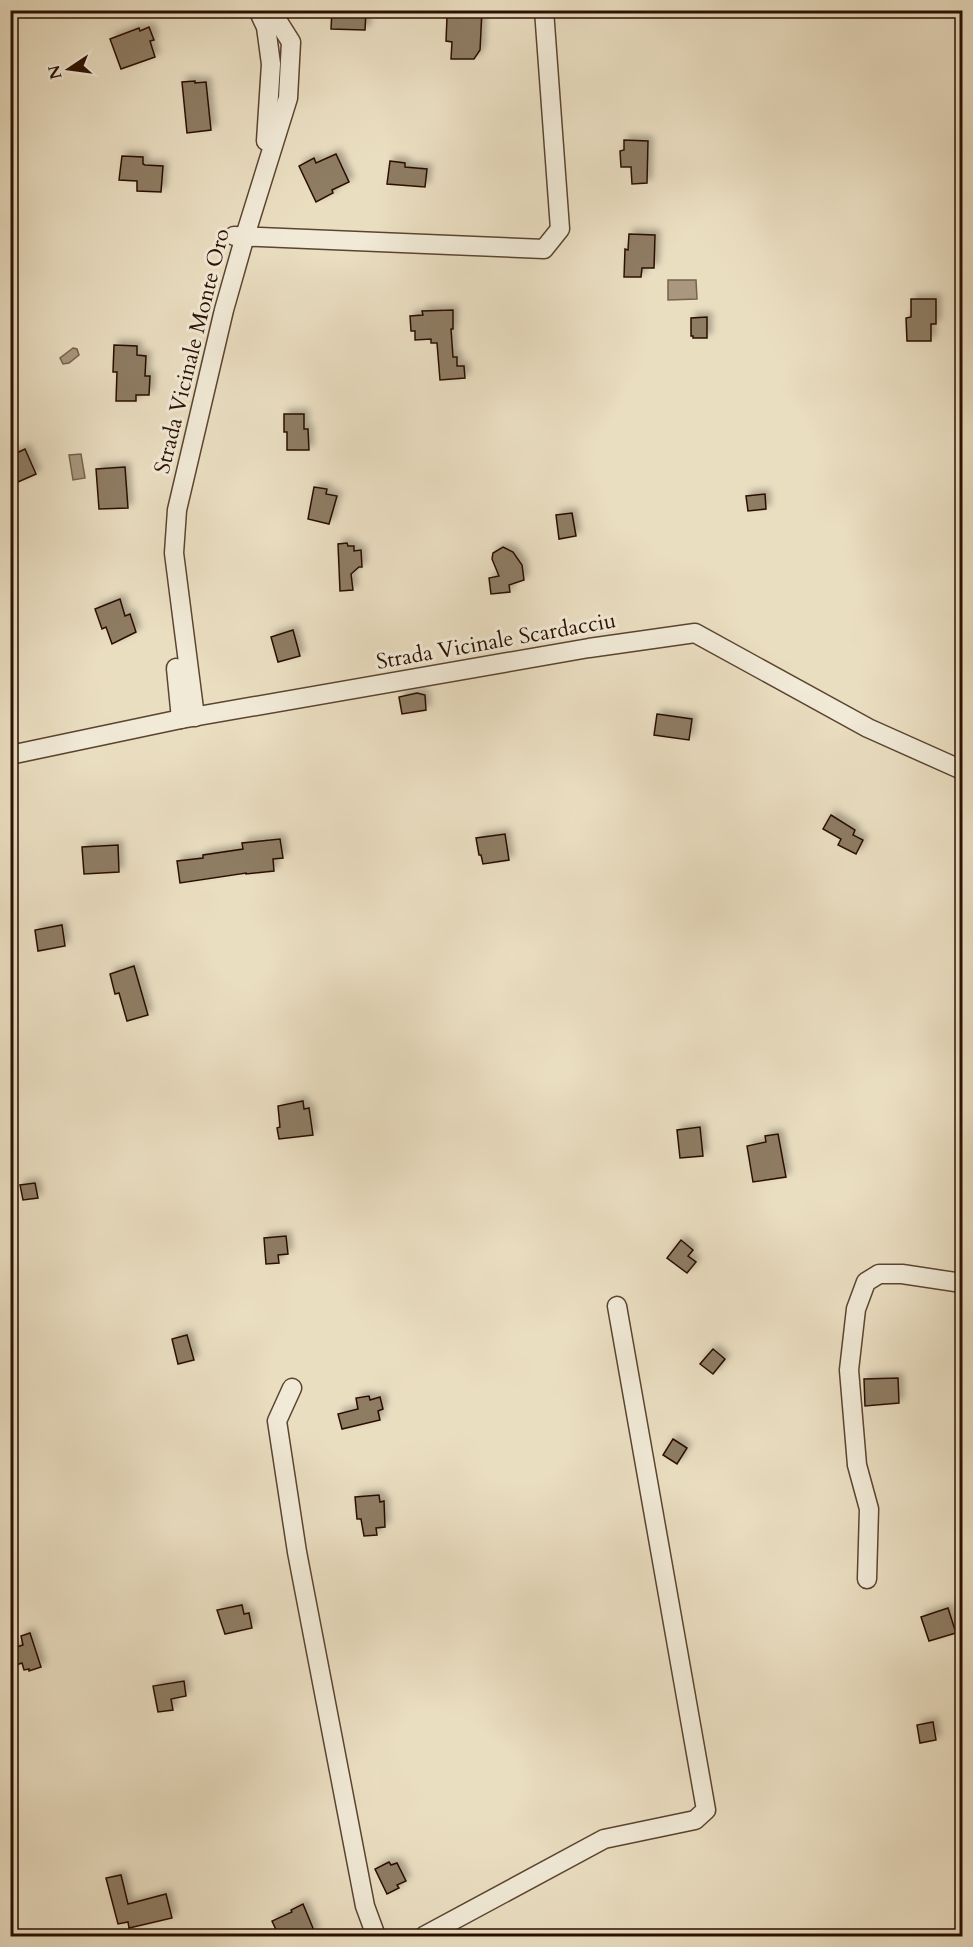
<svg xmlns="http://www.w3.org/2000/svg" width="973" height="1947" font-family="Cardo,serif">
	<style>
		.water { fill: #a9987f; stroke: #77624c; stroke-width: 1.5 }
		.building { fill: #8e7b64; stroke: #2b1000; stroke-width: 1.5; filter: url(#shadow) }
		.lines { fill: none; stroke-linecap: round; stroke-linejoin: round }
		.minor-casing { stroke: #5b4430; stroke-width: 21 }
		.minor { stroke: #f1ead7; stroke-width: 18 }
		.labels { text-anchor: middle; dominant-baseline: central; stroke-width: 6; stroke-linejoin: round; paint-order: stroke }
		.street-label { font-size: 22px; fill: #2b1000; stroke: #f1ead7 }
	</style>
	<defs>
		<filter id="shadow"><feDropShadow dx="4.5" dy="-4.5" stdDeviation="3" flood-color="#0004"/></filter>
	</defs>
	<rect width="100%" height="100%" fill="#eadec1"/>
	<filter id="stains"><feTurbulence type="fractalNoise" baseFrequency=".00333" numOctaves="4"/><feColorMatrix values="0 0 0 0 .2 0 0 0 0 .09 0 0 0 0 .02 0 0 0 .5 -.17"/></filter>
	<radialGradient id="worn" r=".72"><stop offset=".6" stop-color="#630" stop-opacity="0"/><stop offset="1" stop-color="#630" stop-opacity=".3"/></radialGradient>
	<g class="water">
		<polygon points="668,280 696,280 697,299 668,300"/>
		<polygon points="73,348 77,349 79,355 69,363 63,364 60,358"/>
		<polygon points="81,454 85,478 73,480 69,455"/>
	</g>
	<g class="building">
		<polygon points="332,10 366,10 365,30 331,29"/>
		<polygon points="454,10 482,10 480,50 474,59 451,59 452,42 446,41 447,17 454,17"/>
		<polygon points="149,27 154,40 150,41 155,57 121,69 110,39 139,28 140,31"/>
		<polygon points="195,81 195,83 206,82 211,130 187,133 182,82"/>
		<polygon points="624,140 648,141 647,183 632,184 631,167 621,167 620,151 624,150"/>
		<polygon points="336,154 349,182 332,190 333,193 316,202 299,166 314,158 316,163"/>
		<polygon points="122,156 143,157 143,164 145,165 163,166 161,192 137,191 137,181 119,180"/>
		<polygon points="390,161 405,163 405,167 427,169 425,187 387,184"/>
		<polygon points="629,234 655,235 654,268 642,268 641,277 624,277 625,249 628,250"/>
		<polygon points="911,299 936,299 936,324 931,324 931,341 907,341 906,318 911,317"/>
		<polygon points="453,310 453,329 451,329 453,357 457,357 457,366 464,366 465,378 440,380 437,343 431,343 431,339 415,340 415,331 411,331 410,316 423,315 422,311"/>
		<polygon points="707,317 707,338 693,338 693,336 691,336 691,318"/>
		<polygon points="114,345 137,346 137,355 146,356 145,376 150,376 149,395 136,395 136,401 116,401 117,372 113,372"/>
		<polygon points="284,414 304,414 304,429 308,429 309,450 287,450 287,432 284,432"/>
		<polygon points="25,449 36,474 18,482 10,467 10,456"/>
		<polygon points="125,467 128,508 99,509 96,469"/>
		<polygon points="314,487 327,489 326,494 337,496 329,524 308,519"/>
		<polygon points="765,494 766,509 748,511 746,496"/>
		<polygon points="572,513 576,536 559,539 556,515"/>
		<polygon points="347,543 348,546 354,546 354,551 361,550 362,567 359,567 351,574 353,590 340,591 338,544"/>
		<polygon points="503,547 513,552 522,565 524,580 509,585 510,592 491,594 489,578 499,576 492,559 493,553"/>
		<polygon points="120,599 125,616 130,614 136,632 112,644 106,627 102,629 95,609"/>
		<polygon points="293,630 300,656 278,662 271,637"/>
		<polygon points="417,693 425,695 426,710 402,714 399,697"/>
		<polygon points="657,714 692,719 689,740 654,735"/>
		<polygon points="831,815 855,830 853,835 863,840 856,854 838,845 841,839 823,829"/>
		<polygon points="505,834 509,860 483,864 481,855 479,855 476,838"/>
		<polygon points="280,839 283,858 273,859 274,871 246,874 246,873 180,883 177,861 203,858 203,855 243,849 242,843"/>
		<polygon points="118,845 119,872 84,874 82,847"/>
		<polygon points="62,925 65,946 38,951 35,930"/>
		<polygon points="134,966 148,1015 127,1021 119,993 115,994 110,974"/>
		<polygon points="303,1101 304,1109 309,1108 313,1135 279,1139 277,1128 280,1127 278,1106"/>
		<polygon points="700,1127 703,1156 680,1158 677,1130"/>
		<polygon points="778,1134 786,1177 753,1182 747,1146 766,1142 765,1136"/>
		<polygon points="35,1183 38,1198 23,1200 20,1185"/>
		<polygon points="286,1236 288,1254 278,1255 279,1263 266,1264 264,1238"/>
		<polygon points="681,1240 693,1250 688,1256 696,1262 687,1273 667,1258"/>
		<polygon points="187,1335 194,1360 178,1364 172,1339"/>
		<polygon points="713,1349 725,1359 713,1374 700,1364"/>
		<polygon points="898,1378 899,1403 865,1406 864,1379"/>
		<polygon points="369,1396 370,1400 380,1397 383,1409 378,1411 380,1420 342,1429 338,1414 358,1409 356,1398"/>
		<polygon points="673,1439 687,1448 677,1464 663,1455"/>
		<polygon points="379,1495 380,1502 384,1501 385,1527 376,1528 377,1535 364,1536 361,1519 357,1519 355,1497"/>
		<polygon points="242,1605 244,1614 249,1613 252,1628 225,1634 217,1610"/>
		<polygon points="948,1608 956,1633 929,1641 921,1617"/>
		<polygon points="30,1633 41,1667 29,1671 29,1669 24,1670 22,1663 10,1667 10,1649 23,1645 21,1636"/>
		<polygon points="184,1681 186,1696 171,1699 173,1710 158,1712 153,1686"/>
		<polygon points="933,1722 936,1740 920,1743 917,1725"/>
		<polygon points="389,1862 391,1865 397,1863 406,1881 397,1885 399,1888 387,1894 375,1869"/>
		<polygon points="121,1875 128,1904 166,1894 172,1918 129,1928 128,1922 118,1924 106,1878"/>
		<polygon points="303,1904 315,1933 306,1936 279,1936 272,1921 292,1912 291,1910"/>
	</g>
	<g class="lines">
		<g class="minor-casing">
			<g id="minor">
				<polyline points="258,10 266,27 271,64 266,141"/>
				<polyline points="234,236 544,249 560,229 544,10"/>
				<polyline points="176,668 181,719"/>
				<polyline points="195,717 174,553 177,510 224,310 245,236 288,98 291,42 274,15 265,10"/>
				<polyline points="10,755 181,719 589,648 695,633 868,728 962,770"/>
				<polyline points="292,1388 277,1421 297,1552 365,1906 376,1936"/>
				<polyline points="867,1579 869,1509 857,1465 849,1370 856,1309 866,1282 879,1274 902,1274 962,1283"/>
				<polyline points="424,1936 604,1839 695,1820 706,1810 617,1306"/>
			</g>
		</g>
		<use href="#minor" class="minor"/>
	</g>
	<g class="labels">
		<g class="street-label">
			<text transform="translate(192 351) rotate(-76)">Strada Vicinale Monte Oro</text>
			<text transform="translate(496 641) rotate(-10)">Strada Vicinale Scardacciu</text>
		</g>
	</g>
	<rect width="973" height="1947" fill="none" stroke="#eadec1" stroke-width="36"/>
	<rect x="12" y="12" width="949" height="1923" fill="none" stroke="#2b1000" stroke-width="3"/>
	<rect x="18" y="18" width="937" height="1911" fill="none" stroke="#2b1000" stroke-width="1.5"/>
	<g transform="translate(69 69) rotate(257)" stroke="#f1ead7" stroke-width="4.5" paint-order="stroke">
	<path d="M0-4.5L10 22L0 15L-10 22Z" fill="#2b1000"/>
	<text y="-9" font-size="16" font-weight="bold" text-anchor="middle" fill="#2b1000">N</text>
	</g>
	<rect width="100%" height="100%" filter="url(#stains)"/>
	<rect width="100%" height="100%" fill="url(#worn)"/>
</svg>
